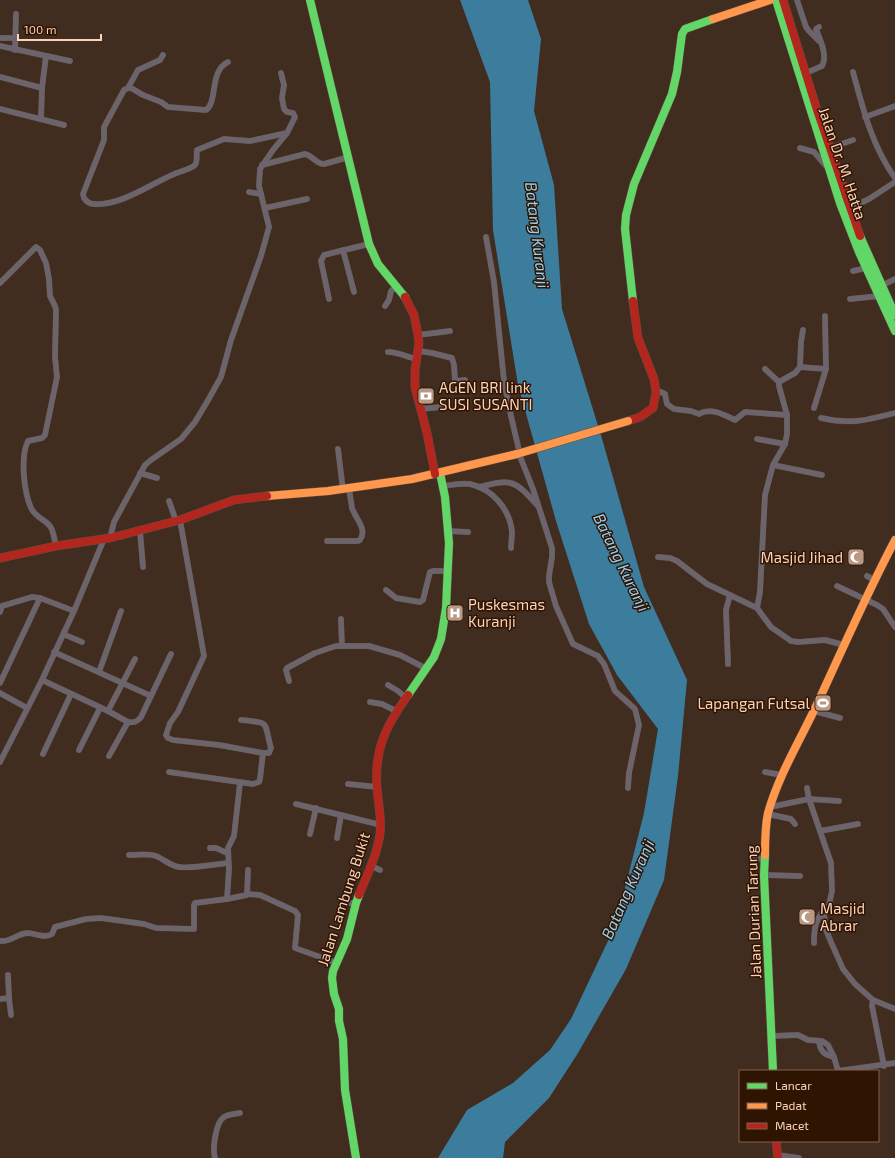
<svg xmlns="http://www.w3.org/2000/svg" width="895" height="1158" font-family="'Exo 2',sans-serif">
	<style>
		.water { fill: #3c7d9d }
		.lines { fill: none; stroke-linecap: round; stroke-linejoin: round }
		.street-casing { stroke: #604c3e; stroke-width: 6 }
		.fast-casing { stroke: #604c3e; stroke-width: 9 }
		.slow-casing { stroke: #604c3e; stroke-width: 9 }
		.jam-casing { stroke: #604c3e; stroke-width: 9 }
		.street { stroke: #6c646c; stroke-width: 5.5 }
		.fast { stroke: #63d668; stroke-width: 8 }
		.slow { stroke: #ff974d; stroke-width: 8 }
		.jam { stroke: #b3261e; stroke-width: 8 }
		.slow-bridge-casing { stroke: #604c3e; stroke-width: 9; stroke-linecap: butt }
		.slow-bridge { stroke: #ff974d; stroke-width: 8 }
		.labels { text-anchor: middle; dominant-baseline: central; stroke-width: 3; stroke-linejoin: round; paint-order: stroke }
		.street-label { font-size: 15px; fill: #fad3bb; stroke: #301402 }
		.poi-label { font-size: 15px; fill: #fad3bb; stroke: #301402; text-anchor: start }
		.water-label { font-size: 16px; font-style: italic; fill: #98d1f1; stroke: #301402 }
	</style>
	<rect width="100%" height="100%" fill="#412d1f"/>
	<polygon class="water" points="460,0 528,0 541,39 534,111 554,185 562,309 603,442 644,587 687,680 678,776 664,880 626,969 578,1053 549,1098 505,1142 503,1158 438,1158 467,1110 513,1083 550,1050 571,1019 616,924 644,813 658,729 617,675 589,624 556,521 518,385 493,230 490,82"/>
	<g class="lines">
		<g class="street-casing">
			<g id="street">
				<polyline points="797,0 806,27 809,31 819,41"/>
				<polyline points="0,38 16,38"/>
				<polyline points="0,46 70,61"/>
				<polyline points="15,50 16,14"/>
				<path d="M 228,62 C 209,71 218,102 206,110 L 168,107 L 161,102 L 143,95 L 131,88 L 128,88 L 124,90 L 104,127 L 104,140 L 83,194 L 84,198 C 86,201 89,204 94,204 C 120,206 149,185 172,175 C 179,171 190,170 195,165 C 198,161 196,154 197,150 L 224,139 L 250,141 L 287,133"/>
				<path d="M 853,72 C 863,109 872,146 895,178"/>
				<path d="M 806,73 L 822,66 C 828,55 820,40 816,29 L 819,27"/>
				<polyline points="0,77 42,88"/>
				<polyline points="128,88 138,70 160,60 163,55"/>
				<polyline points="0,109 64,125"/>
				<polyline points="865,117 895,106"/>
				<polyline points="41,119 42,88 46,56"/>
				<polyline points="800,148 814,152 826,166"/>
				<polyline points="830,148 853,140"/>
				<path d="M 262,165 L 305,154 C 313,156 316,164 324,164 L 349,157"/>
				<polyline points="249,192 261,194"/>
				<polyline points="265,208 307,199"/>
				<polyline points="850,208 869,199 895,182"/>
				<polyline points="486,237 494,282 504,381 511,416 521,459 533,489 552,548 552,557 549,576 549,582 556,606 573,644 598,656 604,664 615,691 635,709 639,725 629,773 628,788"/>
				<polyline points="343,250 354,292"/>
				<polyline points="853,271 866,268"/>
				<path d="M 0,283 L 36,247 L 40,250 L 46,263 L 49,279 L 50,296 L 55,306 L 56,310 L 55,357 L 57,377 L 45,435 L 42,438 L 28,441 C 20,457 24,492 31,508 C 35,517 44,519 49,525 C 54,529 54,540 56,546"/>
				<polyline points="881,286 895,279"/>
				<polyline points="329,299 321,261 324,255 369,244"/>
				<polyline points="850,299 879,296"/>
				<polyline points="385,306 389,300 391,291 397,286"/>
				<polyline points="418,335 450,331"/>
				<polyline points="419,351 432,353 452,358 454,365 455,380 456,381 465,380"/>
				<path d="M 388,352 C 398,352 407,357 417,359"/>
				<polyline points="800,367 801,342 803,330"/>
				<polyline points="765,369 779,382"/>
				<path d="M 656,392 L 661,392 L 665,394 L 667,404 L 674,409 L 691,411 L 699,414 C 711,407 724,415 735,420 L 745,412 L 787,415"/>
				<polyline points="814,408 826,369 825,316"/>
				<polyline points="421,409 441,407"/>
				<path d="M 821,418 C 849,425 868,420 895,413"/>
				<polyline points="757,439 785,444"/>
				<polyline points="338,449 343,490"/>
				<polyline points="773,465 822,475"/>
				<polyline points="140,473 157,478"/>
				<path d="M 443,486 C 452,485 461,483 470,484 C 493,489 510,510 512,532 C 512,537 511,543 511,548"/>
				<path d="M 479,487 C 511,479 514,479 537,505"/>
				<polyline points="169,501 176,521"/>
				<path d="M 180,520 L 204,656 L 178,712 L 170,723 L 166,735 L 168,738 L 173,740 L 219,745 L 263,753 L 269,753 L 271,748 C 263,721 272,723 241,720"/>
				<polyline points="140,531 143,567"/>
				<polyline points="448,531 468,532"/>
				<polyline points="110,538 114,522 145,465 151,460 181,439 195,422 207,402 221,377 231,340 261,256 269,227 259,186 260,169 273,150 287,133 295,117 293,113 287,112 284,109 282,98 284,85 281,73"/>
				<path d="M 327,541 L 358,541 L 360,540 C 368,529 355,518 352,508 C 351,501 350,495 349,489"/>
				<polyline points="658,557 670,558 677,561 707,584 757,608 771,627 791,641 798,642 825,640 844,645"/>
				<polyline points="867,576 874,580"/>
				<polyline points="837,586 877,605 883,609 895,627"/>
				<polyline points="386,590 396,598 420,602 423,600 430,572 433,571 448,571"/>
				<polyline points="757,608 760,592 765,495 773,465 785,444 787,434 787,415 779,386 779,382 795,373 800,367 826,369"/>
				<polyline points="0,612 2,606 32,597 40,598 74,611"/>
				<polyline points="341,619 342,646"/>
				<polyline points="63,634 82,642"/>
				<polyline points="54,652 151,696"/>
				<polyline points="728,664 726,610 730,595"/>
				<polyline points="99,672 121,611"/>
				<path d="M 42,680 L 108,711 L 128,722 C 134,723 137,722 141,717 L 171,654"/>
				<polyline points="289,681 286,670 287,668 315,653 336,646 369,646 400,655 427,669"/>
				<polyline points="0,683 40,598"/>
				<polyline points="388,685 398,691 406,698"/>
				<polyline points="0,693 27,708"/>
				<polyline points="370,702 382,704 396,711"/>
				<polyline points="108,711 135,659"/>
				<polyline points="814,711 840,718"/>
				<polyline points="79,750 100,708"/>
				<polyline points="43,754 71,694"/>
				<polyline points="109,756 128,722"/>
				<polyline points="0,762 42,680 74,611 104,539"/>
				<polyline points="169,772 253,784 259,782 260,779 263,753"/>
				<polyline points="765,772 782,775"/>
				<polyline points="348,784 377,787"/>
				<polyline points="807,788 809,799 831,863 832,891 829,905 824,915 826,930 831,942 843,969 855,984 873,1000 895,1009"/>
				<polyline points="296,804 381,825"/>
				<polyline points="770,807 809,799 839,801"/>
				<polyline points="768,814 791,819 795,824"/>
				<polyline points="820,831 858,824"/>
				<polyline points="310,834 316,808"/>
				<polyline points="337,838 341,815"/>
				<polyline points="210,848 216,848 227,853"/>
				<path d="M 129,855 C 138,855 148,853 156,856 C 164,859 170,866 179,867 C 188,869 217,864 228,863"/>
				<polyline points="753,858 764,859"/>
				<polyline points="371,866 380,870"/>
				<polyline points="764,875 800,876"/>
				<polyline points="247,894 260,895 295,911 298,915 295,948 337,963"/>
				<polyline points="227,899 247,895 248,870"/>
				<polyline points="346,903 356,903"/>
				<path d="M 0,941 C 12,942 16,934 27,933 C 36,933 44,939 52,934 L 55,927 L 86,919 L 101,918 L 144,924 L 156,928 L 194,929 L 194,905 L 195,903 L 227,899 L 229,869 L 228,848 L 234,836 L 240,783"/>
				<path d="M 814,943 C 814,930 815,921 823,911"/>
				<polyline points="8,975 9,998"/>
				<polyline points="0,999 9,998 11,1015"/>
				<polyline points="873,1000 872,1006 884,1066"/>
				<polyline points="772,1036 798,1035 808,1040 822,1041 828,1045 834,1057 838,1071"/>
				<path d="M 819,1041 C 820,1051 824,1055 834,1057"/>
				<polyline points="838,1071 895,1063"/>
				<polyline points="777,1155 799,1158"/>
				<path d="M 215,1158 C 212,1148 216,1122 224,1117 C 228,1114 235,1114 240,1113"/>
			</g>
		</g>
		<g class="fast-casing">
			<g id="fast">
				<polyline points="310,0 369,244 378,264 405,297"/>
				<polyline points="776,0 840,203 859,252 895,331"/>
				<polyline points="860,236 895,315"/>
				<polyline points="633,301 625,229 626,215 634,184 672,94 677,72 682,34 685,29 713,19"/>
				<polyline points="408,695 434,657 441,639 446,608 449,543 445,497 440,473"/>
				<polyline points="765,855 764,875 773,1071"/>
				<polyline points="356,1158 345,1090 343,1039 339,1021 339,1009 334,994 332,978 333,971 347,939 356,903 359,895"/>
			</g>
		</g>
		<g class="slow-casing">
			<g id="slow">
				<polyline points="713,19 770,0"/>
				<polyline points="267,496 328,491 412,479 517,454"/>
				<path d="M 765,855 C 765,842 765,827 768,813 C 779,774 801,739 818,702 C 843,648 867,593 895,540"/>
			</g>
		</g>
		<g class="jam-casing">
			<g id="jam">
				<polyline points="783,0 817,110 860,236"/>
				<polyline points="405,297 414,315 418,335 419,343 415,370 415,387 427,433 435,474"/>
				<polyline points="628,421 640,417 653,408 656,392 654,379 638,338 633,301"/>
				<polyline points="0,558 56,546 110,538 180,520 234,500 267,496"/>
				<path d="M 359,895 C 367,875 377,855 380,834 C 382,818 378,803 377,788 C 374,749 386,726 408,695"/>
				<polyline points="776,1141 778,1158"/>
			</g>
		</g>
		<use href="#street" class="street"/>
		<use href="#fast" class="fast"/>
		<use href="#slow" class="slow"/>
		<use href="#jam" class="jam"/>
		<g class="slow-bridge-casing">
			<polyline id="slow-bridge" points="517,454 628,421"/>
		</g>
		<use href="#slow-bridge" class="slow-bridge"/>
	</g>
	<defs>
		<g id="bank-square" transform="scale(0.9)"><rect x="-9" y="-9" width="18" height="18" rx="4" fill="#b99984" stroke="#301402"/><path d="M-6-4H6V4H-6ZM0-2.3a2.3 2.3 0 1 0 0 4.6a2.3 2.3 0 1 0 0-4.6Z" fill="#fff"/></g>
		<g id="mosque-square" transform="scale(0.9)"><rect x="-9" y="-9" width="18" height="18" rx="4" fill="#b99984" stroke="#301402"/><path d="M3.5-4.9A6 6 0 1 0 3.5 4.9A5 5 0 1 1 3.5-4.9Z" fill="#fff"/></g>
		<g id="hospital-square" transform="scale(0.9)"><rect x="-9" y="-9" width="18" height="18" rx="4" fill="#b99984" stroke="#301402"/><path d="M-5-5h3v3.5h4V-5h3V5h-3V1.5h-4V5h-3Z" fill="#fff"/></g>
		<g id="stadium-square" transform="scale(0.9)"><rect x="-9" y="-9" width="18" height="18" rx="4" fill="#b99984" stroke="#301402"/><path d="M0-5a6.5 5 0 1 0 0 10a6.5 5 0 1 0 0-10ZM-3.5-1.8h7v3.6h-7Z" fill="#fff"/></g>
	</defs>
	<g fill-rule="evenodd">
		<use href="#bank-square" x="426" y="396"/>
		<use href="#mosque-square" x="856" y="557"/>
		<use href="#hospital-square" x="455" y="613"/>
		<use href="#stadium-square" x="823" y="703"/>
		<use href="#mosque-square" x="807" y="917"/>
	</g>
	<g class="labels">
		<g class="street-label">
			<text transform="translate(843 163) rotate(71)">Jalan Dr. M. Hatta</text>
			<text transform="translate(343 899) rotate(-72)">Jalan Lambung Bukit</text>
			<text transform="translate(753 912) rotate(-92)">Jalan Durian Tarung</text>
		</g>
		<g class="poi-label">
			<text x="439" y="387">AGEN BRI link<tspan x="439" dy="17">SUSI SUSANTI</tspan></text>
			<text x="843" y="557" text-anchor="end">Masjid Jihad</text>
			<text x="468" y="604">Puskesmas<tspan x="468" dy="17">Kuranji</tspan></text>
			<text x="810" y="703" text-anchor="end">Lapangan Futsal</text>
			<text x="820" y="908">Masjid<tspan x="820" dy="17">Abrar</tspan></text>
		</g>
		<g class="water-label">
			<text transform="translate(538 235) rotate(83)">Batang Kuranji</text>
			<text transform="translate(622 562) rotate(64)">Batang Kuranji</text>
			<text transform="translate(627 889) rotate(-66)">Batang Kuranji</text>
		</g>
	</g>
	<rect x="739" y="1070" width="140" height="72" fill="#301402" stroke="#81604c"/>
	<rect x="747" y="1083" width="20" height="6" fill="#63d668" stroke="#81604c"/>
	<text x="775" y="1090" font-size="12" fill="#fad3bb">Lancar</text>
	<rect x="747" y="1103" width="20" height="6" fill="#ff974d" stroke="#81604c"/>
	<text x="775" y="1110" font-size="12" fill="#fad3bb">Padat</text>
	<rect x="747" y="1123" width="20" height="6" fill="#b3261e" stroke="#81604c"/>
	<text x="775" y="1130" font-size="12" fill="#fad3bb">Macet</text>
	<path d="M18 34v6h83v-6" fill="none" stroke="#fad3bb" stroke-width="2"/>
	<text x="24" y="34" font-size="12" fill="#fad3bb" stroke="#301402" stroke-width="3" paint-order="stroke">100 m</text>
</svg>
